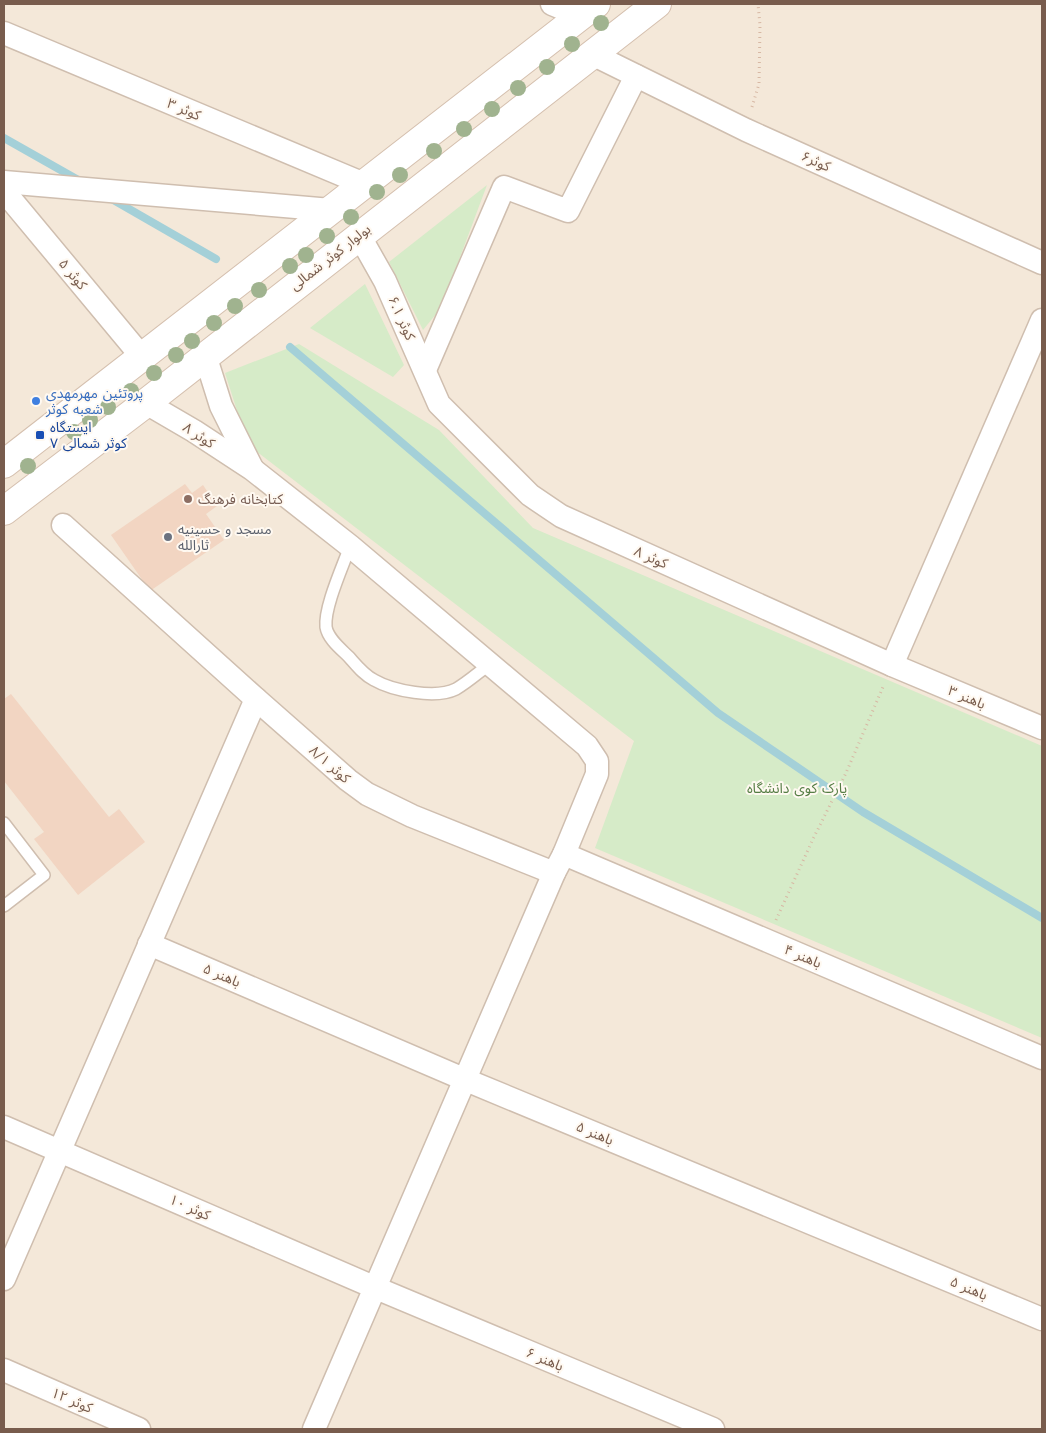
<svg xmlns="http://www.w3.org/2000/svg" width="1046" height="1433" font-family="'Work Sans','Noto Sans Arabic',sans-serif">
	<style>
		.residential { fill: #f4e8d9 }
		.green { fill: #d6ebc8 }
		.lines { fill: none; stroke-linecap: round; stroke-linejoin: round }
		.stream { stroke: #a4d0d8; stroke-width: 8 }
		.building { fill: #f2d5c2 }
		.lane-casing { stroke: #cfbeaf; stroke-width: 14 }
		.street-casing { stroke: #cfbeaf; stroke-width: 25 }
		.secondary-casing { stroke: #d5c0af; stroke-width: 30 }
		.path { stroke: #d7b8a4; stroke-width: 3; stroke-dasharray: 1 4; stroke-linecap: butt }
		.lane { stroke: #fff; stroke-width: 11 }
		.street { stroke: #fff; stroke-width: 22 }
		.secondary { stroke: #fff; stroke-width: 28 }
		.tree { fill: #a0b38f }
		.shop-dot { fill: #3f7fe0; stroke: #fff9f1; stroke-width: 2 }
		.transit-dot { fill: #1a4fb4; stroke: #fff9f1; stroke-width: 2 }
		.education-dot { fill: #8d6e63; stroke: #fff9f1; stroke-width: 2 }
		.worship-dot { fill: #6b7280; stroke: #fff9f1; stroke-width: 2 }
		.labels { text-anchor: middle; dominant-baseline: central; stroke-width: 4; stroke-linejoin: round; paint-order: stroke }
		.street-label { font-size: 14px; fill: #785c4d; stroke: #fff9f1 }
		.shop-label { font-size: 14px; fill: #366cbe; stroke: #fff9f1; text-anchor: start }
		.transit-label { font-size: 14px; fill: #164399; stroke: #fff9f1; text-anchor: start }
		.education-label { font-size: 14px; fill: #785e54; stroke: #fff9f1; text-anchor: start }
		.worship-label { font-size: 14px; fill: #5b616d; stroke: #fff9f1; text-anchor: start }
		.park-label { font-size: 14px; fill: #557d44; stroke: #fff9f1 }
	</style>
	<rect width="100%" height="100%" fill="#fcf5ea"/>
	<rect class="residential" x="4" y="4" width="1038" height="1425"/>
	<g class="green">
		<polygon points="487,185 441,308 423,330 389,262"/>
		<polygon points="365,284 404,365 393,377 310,328"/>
		<polygon points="299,344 439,430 533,528 1042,746 1042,1038 595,848 634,741 248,445 225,373"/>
	</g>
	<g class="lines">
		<g class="stream">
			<polyline points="4,138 80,181"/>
			<polyline points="110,198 216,259"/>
			<polyline points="290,347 718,713 863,812 1042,918"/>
		</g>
	</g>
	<g class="building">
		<polygon points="185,484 192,493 203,485 217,506 206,514 224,540 150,591 111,535"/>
		<polygon points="11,694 109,817 119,809 145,842 78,895 34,839 44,832 4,781 4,699"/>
	</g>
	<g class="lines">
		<g class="lane-casing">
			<g id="lane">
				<path d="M 350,546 C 343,566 324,607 326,627 C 328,639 341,649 349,657 C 357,666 364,675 374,680 C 393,691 436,699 456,689 C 468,682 479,672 490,664"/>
				<polyline points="4,823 44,875 4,906"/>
			</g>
		</g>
		<g class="street-casing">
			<g id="street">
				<polyline points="552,4 581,16"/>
				<polyline points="4,33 364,184"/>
				<polyline points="592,54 746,130 1042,263"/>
				<polyline points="4,182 331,210"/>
				<polyline points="4,191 142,357"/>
				<polyline points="359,235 385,281 439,404 530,495 561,516 892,665 1042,728"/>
				<polyline points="205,355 221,406 252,468"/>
				<polyline points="425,370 504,187 568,211 636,76"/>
				<polyline points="146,403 194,431 252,469 350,546 587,746 597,761 597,774 564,854 554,873 314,1429"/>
				<polyline points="63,525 256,699 348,780 367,794 412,816 554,873"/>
				<polyline points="892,665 1042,320"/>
				<polyline points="564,854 1042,1058"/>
				<polyline points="149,944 466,1080 1042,1319"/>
				<polyline points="4,1127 376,1288 713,1429"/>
				<polyline points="4,1279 256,699"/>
				<polyline points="4,1370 139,1429"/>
			</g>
		</g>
		<g class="secondary-casing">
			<g id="secondary">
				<polyline points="4,464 596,4"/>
				<polyline points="4,511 146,403 657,4"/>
			</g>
		</g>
		<g class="path">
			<polyline points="752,107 759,84 760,25 758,4"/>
			<polyline points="776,920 813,839 846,773 883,687"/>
		</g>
		<use href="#lane" class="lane"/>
		<use href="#street" class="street"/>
		<use href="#secondary" class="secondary"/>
	</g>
	<g class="tree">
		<circle cx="601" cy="23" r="8"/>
		<circle cx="572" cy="44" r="8"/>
		<circle cx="547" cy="67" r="8"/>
		<circle cx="518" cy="88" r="8"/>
		<circle cx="492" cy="109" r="8"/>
		<circle cx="464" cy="129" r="8"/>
		<circle cx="434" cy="151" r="8"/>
		<circle cx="400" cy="175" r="8"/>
		<circle cx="377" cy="192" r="8"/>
		<circle cx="351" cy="217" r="8"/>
		<circle cx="327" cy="236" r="8"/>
		<circle cx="306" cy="255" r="8"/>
		<circle cx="290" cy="266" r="8"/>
		<circle cx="259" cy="290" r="8"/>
		<circle cx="235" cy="306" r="8"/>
		<circle cx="214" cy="323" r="8"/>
		<circle cx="192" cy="341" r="8"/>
		<circle cx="176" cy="355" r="8"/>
		<circle cx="154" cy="373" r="8"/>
		<circle cx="131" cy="391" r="8"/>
		<circle cx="108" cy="407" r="8"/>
		<circle cx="90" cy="420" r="8"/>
		<circle cx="74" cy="432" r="8"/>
		<circle cx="28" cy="466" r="8"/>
	</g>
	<circle class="shop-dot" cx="36" cy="401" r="5"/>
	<rect class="transit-dot" x="35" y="430" width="10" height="10" rx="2.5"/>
	<circle class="education-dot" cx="188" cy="499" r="5"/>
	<circle class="worship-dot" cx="168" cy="537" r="5"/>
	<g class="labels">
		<g class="street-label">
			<text transform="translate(184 109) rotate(23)">کوثر ۳</text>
			<text transform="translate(816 161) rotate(24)">کوثر۶</text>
			<text transform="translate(330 257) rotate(-38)">بولوار کوثر شمالی</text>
			<text transform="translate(73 274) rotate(50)">کوثر ۵</text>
			<text transform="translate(402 318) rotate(66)">کوثر ۶.۱</text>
			<text transform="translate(199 435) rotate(33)">کوثر ۸</text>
			<text transform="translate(651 557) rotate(24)">کوثر ۸</text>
			<text transform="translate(967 697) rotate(23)">باهنر ۳</text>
			<text transform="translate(330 764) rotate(41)">کوثر ۸/۱</text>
			<text transform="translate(803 956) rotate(23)">باهنر ۴</text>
			<text transform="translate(222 975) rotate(23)">باهنر ۵</text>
			<text transform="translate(595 1133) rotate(23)">باهنر ۵</text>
			<text transform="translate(190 1207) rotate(24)">کوثر ۱۰</text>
			<text transform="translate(969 1288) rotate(23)">باهنر ۵</text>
			<text transform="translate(545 1359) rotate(23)">باهنر ۶</text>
			<text transform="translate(72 1400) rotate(23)">کوثر ۱۲</text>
		</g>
		<g class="shop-label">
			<text x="46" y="393">پروتئین مهرمهدی<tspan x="46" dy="16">شعبه کوثر</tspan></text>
		</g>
		<g class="transit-label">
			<text x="50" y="427">ایستگاه<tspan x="50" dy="16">کوثر شمالی ۷</tspan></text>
		</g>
		<g class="education-label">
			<text x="198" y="499">کتابخانه فرهنگ</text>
		</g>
		<g class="worship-label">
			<text x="178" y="529">مسجد و حسینیه<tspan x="178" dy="16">ثارالله</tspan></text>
		</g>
		<g class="park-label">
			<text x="797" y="788">پارک کوی دانشگاه</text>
		</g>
	</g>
	<rect width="1046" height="1433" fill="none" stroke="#785c4d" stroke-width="10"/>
</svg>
